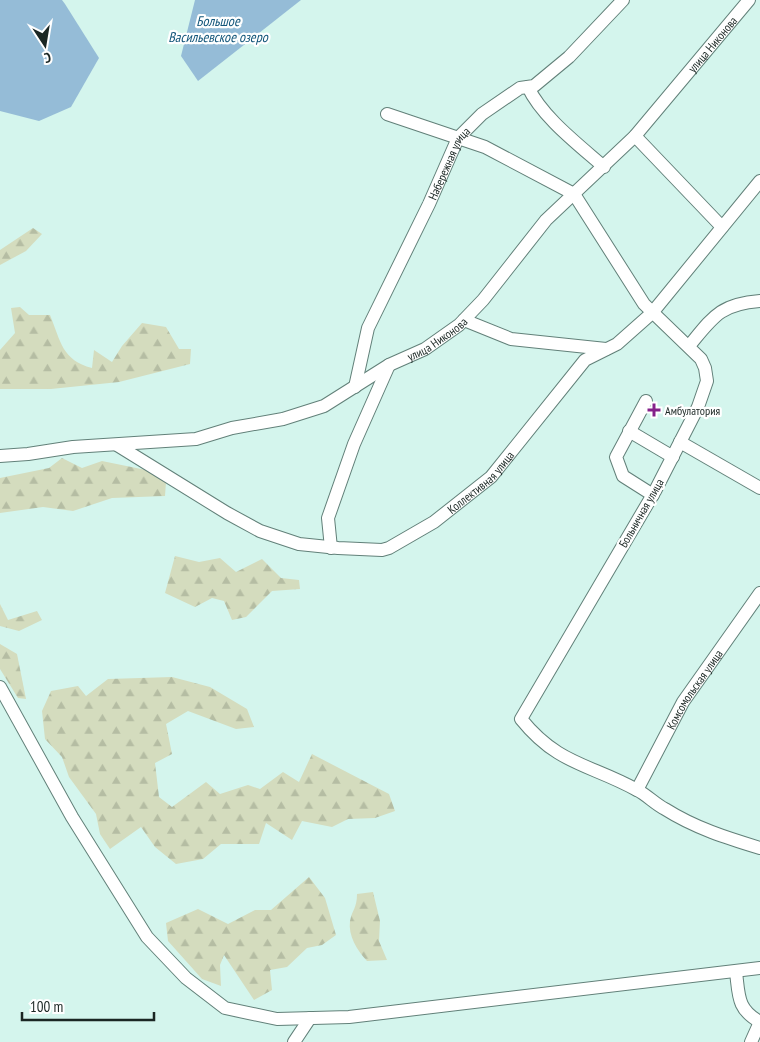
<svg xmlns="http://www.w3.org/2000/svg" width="760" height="1042" font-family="'PT Sans Narrow',sans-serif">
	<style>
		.forest { fill: url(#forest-firs) }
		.water { fill: #95bcd7 }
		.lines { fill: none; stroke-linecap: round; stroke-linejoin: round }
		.minor-casing { stroke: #628079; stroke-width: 14 }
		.minor { stroke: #fff; stroke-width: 12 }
		.poi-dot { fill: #85218a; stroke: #fff; stroke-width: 2 }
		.labels { text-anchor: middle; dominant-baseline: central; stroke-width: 4.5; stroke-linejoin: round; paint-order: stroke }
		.street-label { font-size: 12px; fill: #1a2623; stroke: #fff }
		.poi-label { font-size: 12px; fill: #1a2623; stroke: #fff; text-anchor: start }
		.water-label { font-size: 14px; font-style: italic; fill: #13567a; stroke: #fff }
	</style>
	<defs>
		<pattern id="forest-firs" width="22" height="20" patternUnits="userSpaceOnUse" patternTransform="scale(1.25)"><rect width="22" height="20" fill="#d4dcbe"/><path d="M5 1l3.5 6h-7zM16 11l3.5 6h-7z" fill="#b5bda3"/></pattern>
	</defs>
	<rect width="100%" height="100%" fill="#d4f5ed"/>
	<g class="forest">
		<polygon points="33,228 42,234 26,251 0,265 0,250"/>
		<path d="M 20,307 L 29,315 L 50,315 C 61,342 62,360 92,368 L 94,350 L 112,362 L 122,346 L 142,323 L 166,327 L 179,349 L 191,349 L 190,364 L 119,382 L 51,389 L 0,389 L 0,350 L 15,333 L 11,308 Z"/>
		<polygon points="62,458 82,468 102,461 146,470 166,482 165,496 112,498 73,511 43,507 0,513 0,478 49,468"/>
		<polygon points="175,556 199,562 220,558 236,572 262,559 281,578 299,580 300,589 272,591 246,617 232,620 224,601 212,598 195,607 165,593"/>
		<polygon points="0,604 8,620 37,611 42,620 19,631 0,626"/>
		<polygon points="0,644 17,654 26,699 18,698 0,669"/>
		<polygon points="172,677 210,687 247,709 254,727 236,729 188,711 166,724 172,754 155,763 159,797 172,807 206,782 220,794 248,785 260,789 283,772 299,782 312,754 389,794 395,811 375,818 348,819 332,827 302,821 292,840 266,823 259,844 221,844 203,859 176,864 155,847 141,827 110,849 100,834 96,814 69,777 62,757 45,739 42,711 51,691 78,686 86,696 108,679"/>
		<polygon points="309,877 325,898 336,935 322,945 307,948 287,967 270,970 272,990 254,1000 224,955 220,965 221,986 202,979 168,941 166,923 198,909 228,924 255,910 271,910"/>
		<path d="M 373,892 L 380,921 L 379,941 L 387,960 L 367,961 C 357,950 348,936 350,921 C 352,910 357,908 357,894 Z"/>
	</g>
	<g class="water">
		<polygon points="0,0 62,0 65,4 99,58 71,107 39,121 0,111"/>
		<polygon points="195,0 301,0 198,81 181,56"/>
	</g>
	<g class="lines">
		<g class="minor-casing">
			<g id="minor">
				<path d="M 528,87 C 542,117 579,145 604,167"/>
				<path d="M 387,114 L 485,147 L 574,194 L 644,304 L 701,359 L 705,368 L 707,381 L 698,407 L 655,491 L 521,719 C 558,765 590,764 637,790 C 647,795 655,804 665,809 C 695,828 727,838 760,848"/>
				<polyline points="635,136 722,227"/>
				<polyline points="464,320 511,339 606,349"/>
				<path d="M 689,346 C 713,317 720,304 760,301"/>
				<path id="s1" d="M 355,387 L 368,328 L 429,204 L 458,138 L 482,114 L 520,88 L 534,86 L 569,57 L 623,0"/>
				<polyline points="646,401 616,457 623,476 653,495"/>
				<polyline points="629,431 673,457"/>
				<polyline points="680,442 760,488"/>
				<path id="s2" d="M 117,445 L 227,513 L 260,531 L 299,544 L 338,548 L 382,550 L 389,548 L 434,522 L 491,477 L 585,360 L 617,344 L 652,313 L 760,181"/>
				<path id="s3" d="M 0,456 L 28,454 L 73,447 L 196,439 L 232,428 L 283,419 L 324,406 L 389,365 L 425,349 L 459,325 L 483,300 L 546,220 L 635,136 L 749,0"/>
				<polyline points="331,548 328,518 354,444 389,365"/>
				<polyline points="0,687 72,817 147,937 186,978 225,1008 277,1019 349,1017 760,968"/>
				<path id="s4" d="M 637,790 L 683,702 L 760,593"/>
				<path d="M 736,972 C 739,996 737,1009 760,1022"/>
				<polyline points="294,1042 310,1018"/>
				<polyline points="751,1042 760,1022"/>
			</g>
		</g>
		<use href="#minor" class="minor"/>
	</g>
	<path class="poi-dot" d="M651.5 402.5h5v5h5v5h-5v5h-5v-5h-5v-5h5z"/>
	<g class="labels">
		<g class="street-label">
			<text stroke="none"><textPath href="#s3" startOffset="866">улица Никонова</textPath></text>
			<text stroke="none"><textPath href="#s1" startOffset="244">Набережная улица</textPath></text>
			<text stroke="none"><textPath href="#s3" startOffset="461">улица Никонова</textPath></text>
			<text stroke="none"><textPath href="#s2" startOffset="412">Коллективная улица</textPath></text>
			<text transform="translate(641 513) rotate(-60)">Больничная улица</text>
			<text stroke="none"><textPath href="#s4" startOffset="116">Комсомольская улица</textPath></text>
		</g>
		<g class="poi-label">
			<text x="665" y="410">Амбулатория</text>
		</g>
		<g class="water-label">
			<text x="218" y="21">Большое<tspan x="218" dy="16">Васильевское озеро</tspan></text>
		</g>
	</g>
	<g transform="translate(45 45) rotate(168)" stroke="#ffffff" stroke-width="4" paint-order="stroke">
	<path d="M0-4L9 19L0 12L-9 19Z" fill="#1a2623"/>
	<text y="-8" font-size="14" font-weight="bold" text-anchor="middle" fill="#1a2623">С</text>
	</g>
	<path d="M22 1012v8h132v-8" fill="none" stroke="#1a2623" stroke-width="2.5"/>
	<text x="30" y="1012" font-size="15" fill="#1a2623" stroke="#ffffff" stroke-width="4" paint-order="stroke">100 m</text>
</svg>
